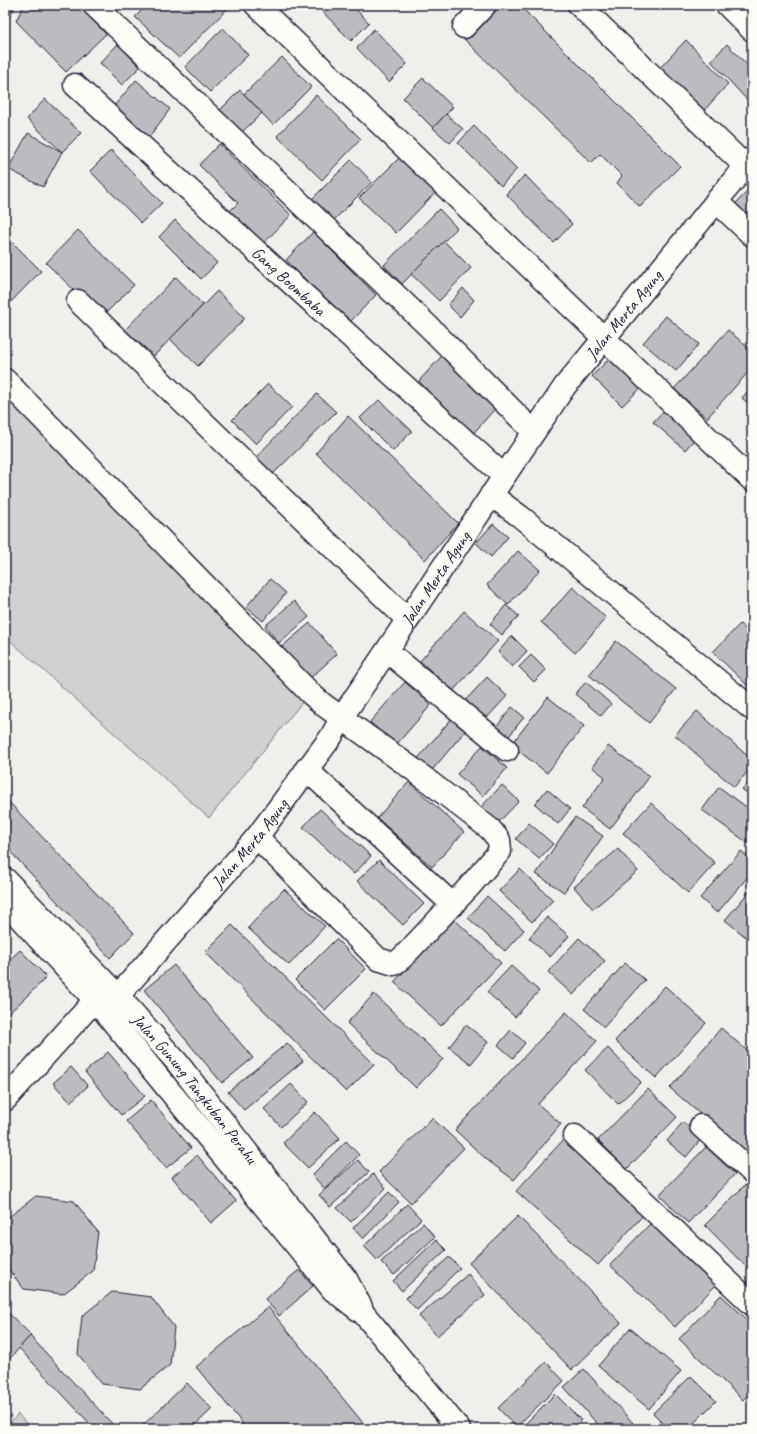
<svg xmlns="http://www.w3.org/2000/svg" width="757" height="1434" font-family="Caveat,sans-serif">
	<style>
		.green { fill: #d2d1d1; stroke: #7a7a86 }
		.lines { fill: none; stroke-linecap: round; stroke-linejoin: round }
		.stream { stroke: #737381; stroke-width: 8 }
		.building { fill: #bcbcc0; stroke: #22223b }
		.minor-casing { stroke: #22223b; stroke-width: 25 }
		.major-casing { stroke: #22223b; stroke-width: 25 }
		.minor { stroke: #fdfcf7; stroke-width: 22 }
		.major { stroke: #fdfcf7; stroke-width: 22 }
		.labels { text-anchor: middle; dominant-baseline: central; stroke-width: 4; stroke-linejoin: round; paint-order: stroke }
		.street-label { font-size: 17px; fill: #22223b; stroke: #fdfcf7 }
	</style>
	<rect width="100%" height="100%" fill="#f0efec"/>
	<filter id="ink" filterUnits="userSpaceOnUse"><feTurbulence type="fractalNoise" baseFrequency=".025" numOctaves="2"/><feDisplacementMap in="SourceGraphic" scale="8" xChannelSelector="R" yChannelSelector="G"/><feConvolveMatrix kernelMatrix="1 2 1 2 8 2 1 2 1" color-interpolation-filters="sRGB"/></filter>
	<g filter="url(#ink)">
		<g class="green">
			<polygon points="5,369 316,685 209,818 5,636"/>
			<polygon points="18,1414 31,1429 5,1429"/>
		</g>
		<g class="lines">
			<polyline class="stream" points="5,18 12,5"/>
		</g>
		<g class="building">
			<polygon points="24,5 77,5 106,34 66,72 16,21"/>
			<polygon points="147,5 231,5 179,58 135,17"/>
			<polygon points="316,5 352,5 369,23 351,41"/>
			<polygon points="501,5 519,5 680,166 640,207 617,183 622,176 600,154 591,163 465,40"/>
			<polygon points="223,28 248,55 210,92 185,67"/>
			<polygon points="374,29 407,64 389,82 357,48"/>
			<polygon points="686,40 728,84 699,116 656,72"/>
			<polygon points="118,44 140,67 122,85 100,63"/>
			<polygon points="727,44 752,70 752,97 748,101 711,61"/>
			<polygon points="282,57 311,87 273,125 244,94"/>
			<polygon points="423,78 453,107 433,128 403,98"/>
			<polygon points="136,80 170,109 149,137 114,106"/>
			<polygon points="240,90 262,113 240,134 219,111"/>
			<polygon points="316,95 361,139 322,180 277,136"/>
			<polygon points="45,99 81,133 62,152 27,119"/>
			<polygon points="446,114 463,129 450,143 433,128"/>
			<polygon points="474,126 517,169 501,186 458,143"/>
			<polygon points="28,133 62,152 43,187 8,169"/>
			<polygon points="219,144 291,215 258,249 225,216 238,203 199,165"/>
			<polygon points="111,150 162,203 141,223 90,171"/>
			<polygon points="400,157 437,191 396,233 359,198"/>
			<polygon points="351,160 372,182 332,222 311,200"/>
			<polygon points="525,175 572,224 554,243 506,194"/>
			<polygon points="752,187 752,222 734,205"/>
			<polygon points="439,209 457,228 402,284 384,265"/>
			<polygon points="175,220 217,263 201,279 159,237"/>
			<polygon points="78,230 134,285 102,317 46,263"/>
			<polygon points="313,232 376,295 349,323 286,260"/>
			<polygon points="5,235 41,271 5,308"/>
			<polygon points="444,241 471,268 439,301 411,274"/>
			<polygon points="176,277 203,305 154,356 125,330"/>
			<polygon points="463,288 474,300 460,317 448,305"/>
			<polygon points="217,291 245,318 198,366 170,339"/>
			<polygon points="666,316 699,344 676,371 643,343"/>
			<polygon points="728,330 752,351 752,368 707,418 674,389"/>
			<polygon points="448,349 500,403 470,437 419,381"/>
			<polygon points="613,355 643,386 622,406 592,376"/>
			<polygon points="268,384 292,407 256,444 232,420"/>
			<polygon points="752,386 752,407 742,398"/>
			<polygon points="317,394 336,412 273,474 256,457"/>
			<polygon points="379,400 412,431 393,451 360,418"/>
			<polygon points="668,406 699,434 685,450 653,422"/>
			<polygon points="348,416 458,523 425,560 316,453"/>
			<polygon points="752,449 752,464 745,458"/>
			<polygon points="493,524 508,537 491,557 476,543"/>
			<polygon points="518,551 540,570 508,605 487,585"/>
			<polygon points="270,579 286,593 263,621 246,607"/>
			<polygon points="573,587 606,618 575,653 541,622"/>
			<polygon points="294,601 309,617 279,643 265,626"/>
			<polygon points="506,605 519,616 502,635 490,624"/>
			<polygon points="464,611 498,641 453,691 420,661"/>
			<polygon points="310,623 337,654 307,681 279,649"/>
			<polygon points="740,624 752,635 752,685 750,688 713,652"/>
			<polygon points="512,636 527,651 512,667 498,652"/>
			<polygon points="616,641 676,689 649,723 589,675"/>
			<polygon points="531,655 546,670 534,682 519,667"/>
			<polygon points="487,677 507,696 484,721 463,703"/>
			<polygon points="405,682 431,705 396,745 370,722"/>
			<polygon points="586,682 611,704 601,716 575,694"/>
			<polygon points="548,697 584,726 547,773 511,745"/>
			<polygon points="512,707 524,717 506,740 494,730"/>
			<polygon points="697,711 752,760 752,767 734,787 675,735"/>
			<polygon points="452,718 466,730 428,775 414,763"/>
			<polygon points="482,746 507,768 483,796 457,774"/>
			<polygon points="608,746 650,776 610,829 582,808 605,777 592,767"/>
			<polygon points="752,779 752,798 742,789"/>
			<polygon points="409,782 464,832 432,867 377,818"/>
			<polygon points="502,785 519,801 496,825 479,809"/>
			<polygon points="719,787 752,811 752,846 702,810"/>
			<polygon points="547,789 570,809 558,824 535,804"/>
			<polygon points="5,798 134,933 110,958 5,846"/>
			<polygon points="651,803 715,863 688,893 623,833"/>
			<polygon points="320,809 371,856 354,874 303,827"/>
			<polygon points="575,817 603,836 564,892 536,874"/>
			<polygon points="529,823 553,844 539,859 516,839"/>
			<polygon points="618,849 638,871 593,909 574,887"/>
			<polygon points="741,851 752,861 752,872 717,913 700,898"/>
			<polygon points="379,860 424,904 403,925 357,881"/>
			<polygon points="520,869 553,900 532,922 499,891"/>
			<polygon points="752,888 752,942 725,920"/>
			<polygon points="284,889 325,926 289,965 248,928"/>
			<polygon points="487,896 524,930 505,951 468,918"/>
			<polygon points="547,917 569,936 550,957 529,938"/>
			<polygon points="454,919 501,963 441,1026 394,982"/>
			<polygon points="232,925 374,1064 346,1092 205,952"/>
			<polygon points="579,938 605,961 573,995 548,972"/>
			<polygon points="336,939 366,969 325,1010 295,980"/>
			<polygon points="20,950 47,977 8,1014 5,1011 5,964"/>
			<polygon points="625,963 645,980 604,1027 584,1009"/>
			<polygon points="174,965 253,1058 222,1083 144,990"/>
			<polygon points="511,966 539,991 515,1017 487,992"/>
			<polygon points="665,986 706,1023 656,1078 615,1041"/>
			<polygon points="374,994 443,1059 416,1088 347,1023"/>
			<polygon points="566,1012 597,1041 538,1104 561,1124 514,1180 486,1159 455,1130"/>
			<polygon points="466,1025 488,1042 471,1064 449,1047"/>
			<polygon points="721,1028 752,1055 752,1159 670,1088"/>
			<polygon points="511,1030 525,1043 513,1058 498,1045"/>
			<polygon points="287,1043 303,1061 244,1110 228,1092"/>
			<polygon points="608,1048 641,1082 618,1104 585,1070"/>
			<polygon points="108,1052 145,1096 121,1115 85,1072"/>
			<polygon points="71,1067 88,1086 70,1102 53,1083"/>
			<polygon points="291,1084 308,1102 281,1127 264,1109"/>
			<polygon points="648,1089 677,1117 627,1169 598,1140"/>
			<polygon points="151,1100 191,1148 166,1168 126,1121"/>
			<polygon points="315,1112 340,1138 308,1168 283,1143"/>
			<polygon points="432,1118 464,1148 411,1203 379,1172"/>
			<polygon points="683,1122 702,1138 686,1157 667,1141"/>
			<polygon points="566,1137 647,1211 598,1265 516,1191"/>
			<polygon points="346,1141 359,1155 325,1189 312,1175"/>
			<polygon points="706,1147 735,1174 688,1223 659,1195"/>
			<polygon points="197,1155 236,1201 211,1223 172,1177"/>
			<polygon points="358,1160 369,1172 330,1207 319,1195"/>
			<polygon points="373,1174 386,1188 351,1222 337,1208"/>
			<polygon points="745,1185 752,1192 752,1273 705,1225"/>
			<polygon points="389,1192 399,1202 363,1239 353,1228"/>
			<polygon points="36,1196 74,1201 98,1232 93,1271 63,1294 24,1289 5,1265 5,1220"/>
			<polygon points="407,1204 421,1219 377,1260 364,1246"/>
			<polygon points="518,1216 621,1323 572,1370 469,1263"/>
			<polygon points="652,1222 717,1284 675,1327 610,1265"/>
			<polygon points="423,1223 435,1237 394,1275 381,1262"/>
			<polygon points="436,1240 446,1250 402,1291 393,1281"/>
			<polygon points="449,1257 460,1268 417,1310 406,1298"/>
			<polygon points="299,1270 313,1286 279,1316 265,1299"/>
			<polygon points="468,1274 485,1295 437,1336 419,1316"/>
			<polygon points="112,1292 151,1297 174,1327 170,1365 140,1389 102,1384 78,1354 82,1316"/>
			<polygon points="721,1295 752,1324 752,1391 743,1400 679,1339"/>
			<polygon points="268,1307 368,1429 236,1429 243,1424 196,1367"/>
			<polygon points="5,1310 31,1335 5,1364"/>
			<polygon points="630,1328 681,1371 649,1409 598,1366"/>
			<polygon points="30,1336 117,1429 95,1429 19,1348"/>
			<polygon points="546,1362 564,1381 516,1427 498,1408"/>
			<polygon points="584,1369 633,1423 625,1429 602,1429 564,1387"/>
			<polygon points="691,1376 716,1401 688,1429 669,1429 653,1413"/>
			<polygon points="187,1383 212,1409 191,1429 139,1429"/>
			<polygon points="555,1394 581,1420 573,1429 520,1429"/>
		</g>
		<g class="lines">
			<g class="minor-casing">
				<g id="minor">
					<polyline points="94,5 429,327 534,432"/>
					<polyline points="256,5 752,480"/>
					<polyline points="579,5 745,166"/>
					<polyline points="727,5 752,30"/>
					<polyline points="464,27 485,5"/>
					<path id="s1" d="M 75,85 L 279,272 L 504,476"/>
					<polyline points="716,201 752,235"/>
					<polyline points="78,301 408,620"/>
					<polyline points="5,380 311,694 325,706 414,770 490,829 499,840 500,851 469,887 402,958 394,964 378,959 257,837"/>
					<polyline points="491,495 521,517 752,709"/>
					<polyline points="387,651 507,750"/>
					<polyline points="306,769 453,905"/>
					<path id="s2" d="M 118,996 L 257,837 L 331,737 L 342,717 L 565,386 L 752,158"/>
					<polyline points="5,1100 95,1000"/>
					<polyline points="701,1126 752,1172"/>
					<polyline points="575,1136 752,1304"/>
				</g>
			</g>
			<g class="major-casing">
				<g id="major">
					<path id="s3" d="M 5,879 L 118,996 L 176,1061 L 346,1279 L 361,1307"/>
					<polyline points="5,902 95,1000 333,1290 364,1314 459,1429"/>
				</g>
			</g>
			<use href="#minor" class="minor"/>
			<use href="#major" class="major"/>
		</g>
	</g>
	<g class="labels">
		<g class="street-label">
			<text stroke="none"><textPath href="#s1" startOffset="290">Gang Boombaba</textPath></text>
			<text stroke="none"><textPath href="#s2" startOffset="850">Jalan Merta Agung</textPath></text>
			<text stroke="none"><textPath href="#s2" startOffset="526">Jalan Merta Agung</textPath></text>
			<text stroke="none"><textPath href="#s2" startOffset="202">Jalan Merta Agung</textPath></text>
			<text stroke="none"><textPath href="#s3" startOffset="283">Jalan Gunung Tangkuban Perahu</textPath></text>
		</g>
	</g>
	<rect width="757" height="1434" fill="none" stroke="#fdfcf7" stroke-width="20"/>
	<rect x="10" y="10" width="737" height="1414" fill="none" stroke="#22223b" stroke-width="1.5" filter="url(#ink)"/>
</svg>
